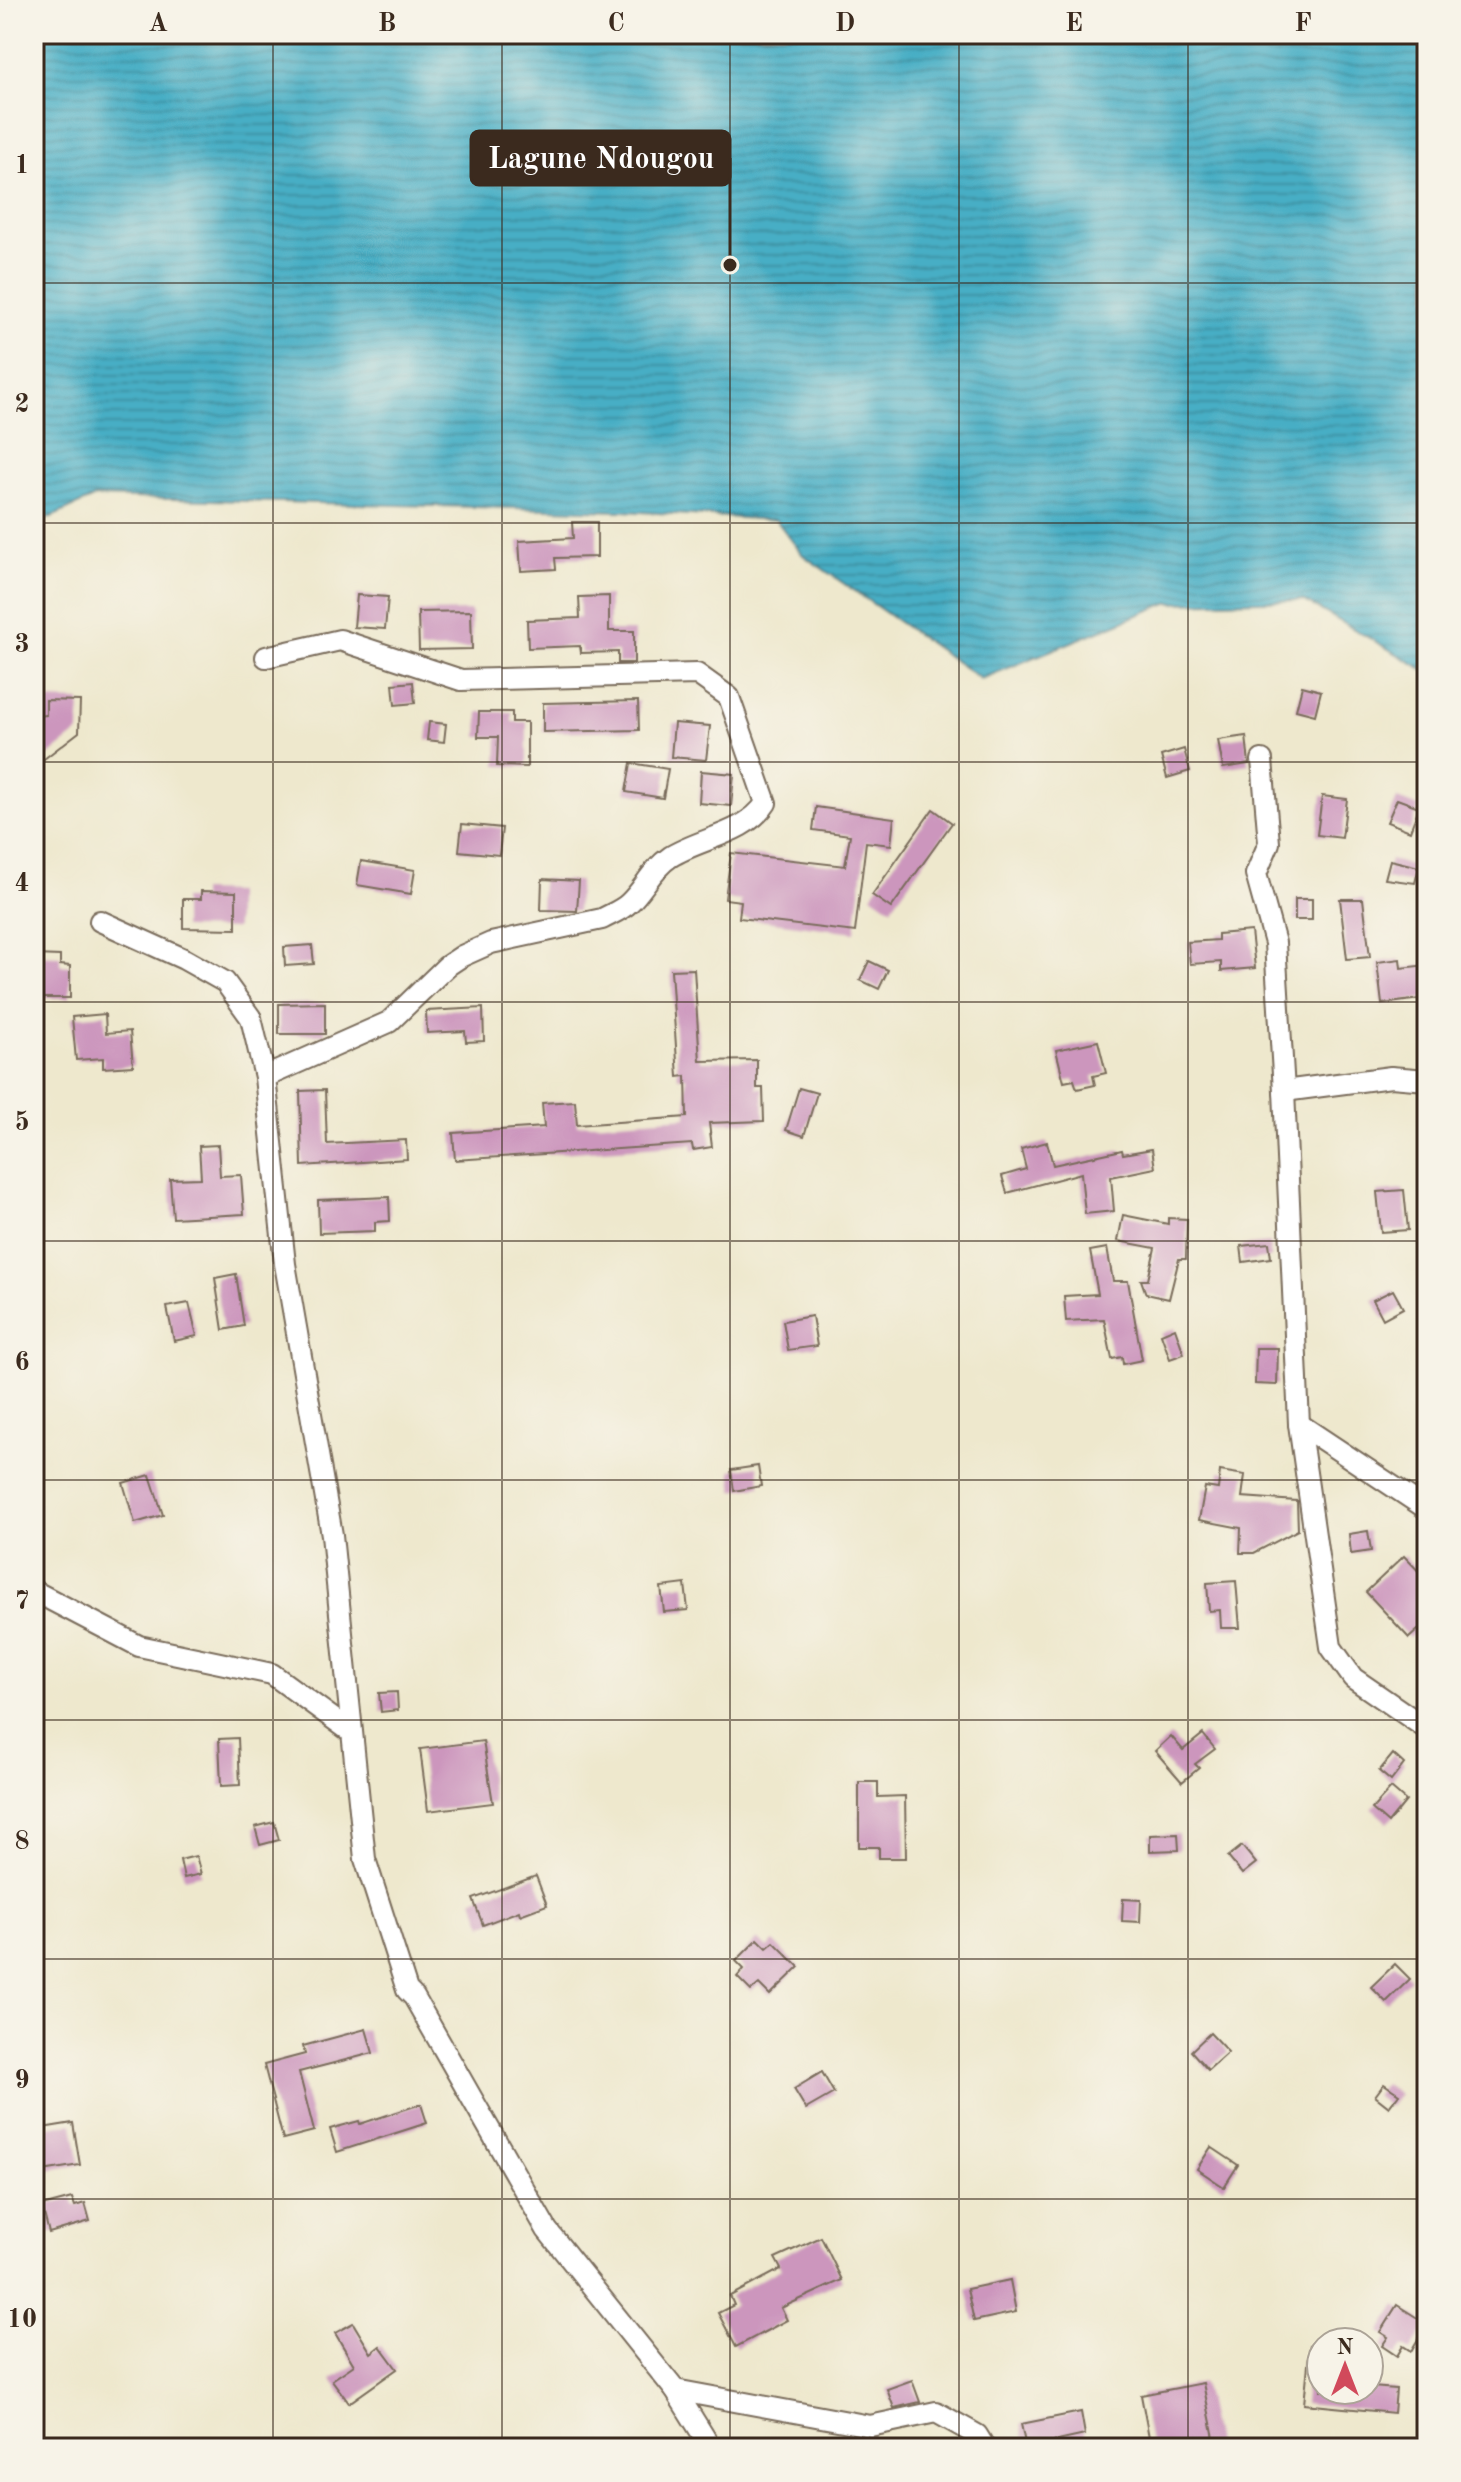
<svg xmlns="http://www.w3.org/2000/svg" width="1461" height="2482" font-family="'Old Standard TT',serif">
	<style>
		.water { fill: url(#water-rules); stroke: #406c72; stroke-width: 2 }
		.building { fill: #cc96bd }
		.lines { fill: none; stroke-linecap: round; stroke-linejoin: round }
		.minor-casing { stroke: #7a6c5b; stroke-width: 24 }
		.minor { stroke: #fff; stroke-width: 20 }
		.grid { fill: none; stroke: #3b2a1e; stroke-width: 2; stroke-opacity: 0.55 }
		.leader { fill: none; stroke: #3b2a1e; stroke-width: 3 }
		.callout-dot { fill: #3b2a1e; stroke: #f7f3e8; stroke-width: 3 }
		.callout { fill: #3b2a1e; stroke: #3b2a1e; stroke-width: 3 }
		.callout-label { font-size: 30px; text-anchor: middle; font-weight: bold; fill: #fff }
		.neatline { fill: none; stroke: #3b2a1e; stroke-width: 3 }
		.grid-label { font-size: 26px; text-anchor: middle; font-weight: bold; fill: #3b2a1e }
	</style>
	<defs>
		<pattern id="water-rules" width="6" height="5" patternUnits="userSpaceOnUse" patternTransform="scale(2)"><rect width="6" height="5" fill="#46aec5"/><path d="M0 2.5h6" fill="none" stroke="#3c8e9f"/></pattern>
	</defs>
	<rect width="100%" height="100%" fill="#f7f3e8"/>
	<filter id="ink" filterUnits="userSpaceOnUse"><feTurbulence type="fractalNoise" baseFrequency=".0125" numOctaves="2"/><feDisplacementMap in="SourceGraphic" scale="16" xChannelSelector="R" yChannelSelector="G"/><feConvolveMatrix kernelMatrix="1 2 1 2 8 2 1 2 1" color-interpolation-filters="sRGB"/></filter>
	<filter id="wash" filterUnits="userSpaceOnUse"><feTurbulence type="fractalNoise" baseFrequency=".006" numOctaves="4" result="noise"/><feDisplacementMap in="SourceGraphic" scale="32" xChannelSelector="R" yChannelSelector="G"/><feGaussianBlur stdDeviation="1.8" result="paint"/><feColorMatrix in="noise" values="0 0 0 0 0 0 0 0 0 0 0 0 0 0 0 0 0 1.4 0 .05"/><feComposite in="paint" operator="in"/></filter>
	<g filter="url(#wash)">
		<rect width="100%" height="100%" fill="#eee8cd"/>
		<polygon class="water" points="34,34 1427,34 1427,671 1303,600 1167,603 981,679 803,555 776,520 624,511 95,497 34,525"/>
		<g id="blocks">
			<g class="building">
				<polygon points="572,522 597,522 597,557 555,558 556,569 521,571 519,541 573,538"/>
				<polygon points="357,595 388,597 385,629 354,627"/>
				<polygon points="609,596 609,631 634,631 634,663 618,663 618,652 581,653 580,646 528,648 527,620 580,618 579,597"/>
				<polygon points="471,611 472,649 419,650 418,612"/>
				<polygon points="413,682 415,703 395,705 393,684"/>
				<polygon points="1302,686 1321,691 1315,715 1296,710"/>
				<polygon points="46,700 80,701 79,732 44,759 34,758 34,716 46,715"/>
				<polygon points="638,701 639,730 543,732 543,703"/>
				<polygon points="479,712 512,712 512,722 527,722 527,767 497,766 498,737 478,737"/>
				<polygon points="429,722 446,724 444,742 427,740"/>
				<polygon points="674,723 710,726 706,760 671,757"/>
				<polygon points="1246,736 1249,764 1223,768 1218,740"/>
				<polygon points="1184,749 1190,771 1167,778 1161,756"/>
				<polygon points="631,763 668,769 663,798 626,792"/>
				<polygon points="701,771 734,774 731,806 699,803"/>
				<polygon points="1322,796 1347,799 1342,838 1317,835"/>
				<polygon points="1397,799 1419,807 1410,831 1387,822"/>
				<polygon points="816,807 894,818 891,845 866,842 855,932 739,918 741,901 725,899 731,853 845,866 850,835 813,830"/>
				<polygon points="933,809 952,823 891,908 872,895"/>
				<polygon points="462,824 502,828 499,855 459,851"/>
				<polygon points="1390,860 1419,867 1415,883 1385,879"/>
				<polygon points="361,861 415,870 411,894 357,885"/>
				<polygon points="542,879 579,881 577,911 541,910"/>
				<polygon points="201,891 236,892 236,929 183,928 183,899 201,899"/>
				<rect x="1295" y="899" width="17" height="21"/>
				<polygon points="1340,899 1363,899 1370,957 1347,959"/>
				<polygon points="1251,931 1255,968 1221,971 1221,962 1190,964 1188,942 1218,940 1218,934"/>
				<polygon points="312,945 314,964 285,966 284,947"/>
				<polygon points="34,955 60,956 60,965 70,966 70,998 34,998"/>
				<polygon points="1400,959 1401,968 1427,965 1427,998 1382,1004 1377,962"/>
				<polygon points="869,961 888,970 879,989 860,980"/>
				<polygon points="694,969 700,1061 757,1060 757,1088 763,1088 764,1121 709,1123 712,1147 693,1150 692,1144 455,1160 453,1133 544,1127 542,1103 575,1101 577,1125 687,1117 686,1076 678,1077 671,970"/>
				<polygon points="325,1003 325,1034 279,1034 279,1004"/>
				<polygon points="483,1008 484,1041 466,1042 465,1031 427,1033 426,1011"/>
				<polygon points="105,1014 106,1033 130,1031 133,1066 103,1068 103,1058 76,1060 72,1017"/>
				<polygon points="1098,1041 1106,1073 1093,1076 1095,1085 1077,1089 1074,1080 1064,1082 1056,1050"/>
				<polygon points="799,1088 817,1093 804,1136 786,1130"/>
				<polygon points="325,1090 327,1144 406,1140 407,1159 302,1166 300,1091"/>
				<polygon points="1047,1142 1053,1165 1122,1150 1123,1154 1152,1149 1155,1168 1111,1177 1114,1211 1085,1214 1081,1173 1007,1193 1002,1176 1026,1169 1021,1149"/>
				<polygon points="218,1145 220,1176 241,1175 244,1214 173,1218 170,1179 201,1178 199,1146"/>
				<polygon points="1404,1190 1408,1230 1381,1232 1377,1192"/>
				<polygon points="389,1197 390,1221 375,1222 375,1231 319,1233 318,1200"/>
				<polygon points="1123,1215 1168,1224 1168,1218 1187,1219 1186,1259 1179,1259 1169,1299 1146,1294 1141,1280 1148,1280 1155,1248 1118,1241"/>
				<polygon points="1269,1243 1271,1258 1243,1262 1241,1246"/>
				<polygon points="1107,1248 1113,1281 1128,1281 1142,1360 1123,1364 1122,1357 1112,1359 1104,1319 1066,1321 1064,1296 1098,1294 1090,1251"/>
				<polygon points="236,1274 244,1326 223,1330 215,1278"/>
				<polygon points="1393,1290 1403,1308 1383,1319 1373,1300"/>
				<polygon points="189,1303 197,1336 174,1341 167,1307"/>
				<polygon points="812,1316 817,1346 788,1350 783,1321"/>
				<polygon points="1175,1328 1184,1354 1170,1359 1161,1334"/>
				<polygon points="1256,1348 1278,1348 1277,1385 1255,1384"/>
				<polygon points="758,1466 761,1486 734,1491 731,1470"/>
				<polygon points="1220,1471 1245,1475 1242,1497 1297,1501 1298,1530 1254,1553 1240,1553 1241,1528 1199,1520 1205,1487 1218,1489"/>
				<polygon points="150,1475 163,1515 135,1523 123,1483"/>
				<polygon points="1368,1531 1371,1551 1351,1554 1349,1534"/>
				<polygon points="1404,1556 1427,1580 1427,1622 1409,1638 1366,1592"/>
				<polygon points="1236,1581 1240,1628 1221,1628 1220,1610 1209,1611 1207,1583"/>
				<polygon points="685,1584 688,1610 664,1612 661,1587"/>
				<polygon points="397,1692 398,1710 381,1712 379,1693"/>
				<polygon points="1203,1734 1215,1749 1195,1764 1199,1768 1182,1782 1155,1751 1171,1736 1183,1750"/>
				<polygon points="238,1738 240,1785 221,1786 219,1739"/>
				<polygon points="483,1741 493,1803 428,1811 420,1749"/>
				<polygon points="1393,1754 1404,1764 1391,1781 1379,1771"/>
				<polygon points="859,1782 878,1782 878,1797 905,1796 906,1858 879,1858 879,1847 859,1847"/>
				<polygon points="1391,1788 1406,1801 1388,1823 1372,1809"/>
				<polygon points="274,1822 279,1840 260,1845 255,1827"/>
				<polygon points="1178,1834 1179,1850 1150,1851 1150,1835"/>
				<polygon points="1242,1846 1256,1863 1242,1874 1228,1857"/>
				<polygon points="196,1856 201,1874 184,1878 180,1860"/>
				<polygon points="536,1876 547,1905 520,1915 519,1911 483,1925 473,1899"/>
				<polygon points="1123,1899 1141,1900 1140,1922 1122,1921"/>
				<polygon points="758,1939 767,1948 774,1942 799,1967 770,1995 759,1984 751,1991 737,1977 744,1969 736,1961"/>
				<polygon points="1395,1964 1410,1979 1386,2002 1371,1987"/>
				<polygon points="366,2029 373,2053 299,2072 314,2131 283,2139 264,2065 305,2054 303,2046"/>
				<polygon points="1210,2033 1228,2052 1208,2070 1191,2051"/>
				<polygon points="822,2072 834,2093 806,2109 794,2089"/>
				<polygon points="1384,2084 1399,2094 1389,2107 1375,2096"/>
				<polygon points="421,2104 427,2123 337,2152 330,2129 359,2121 360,2124"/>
				<polygon points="73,2123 80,2165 42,2171 36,2129"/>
				<polygon points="1211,2147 1238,2165 1224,2187 1197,2169"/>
				<polygon points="72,2198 75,2206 85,2203 90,2221 49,2233 42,2206"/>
				<polygon points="821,2237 842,2280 781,2308 787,2320 736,2347 718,2313 734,2305 730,2296 781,2269 775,2258"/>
				<polygon points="1010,2280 1016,2312 974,2321 967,2289"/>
				<polygon points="1397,2305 1427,2324 1411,2351 1403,2346 1397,2356 1382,2346 1388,2337 1380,2332"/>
				<polygon points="353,2323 371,2353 380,2346 397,2369 349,2403 332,2380 354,2365 335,2333"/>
				<polygon points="1310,2345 1321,2345 1321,2390 1372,2390 1372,2387 1396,2389 1394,2413 1304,2404"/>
				<polygon points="912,2380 920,2402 894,2408 887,2389"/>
				<polygon points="1203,2383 1216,2448 1151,2448 1141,2395"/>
				<polygon points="1081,2412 1085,2435 1026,2448 1021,2424"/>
			</g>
		</g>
	</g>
	<g filter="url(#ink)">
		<use href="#blocks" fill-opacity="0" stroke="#7a6c5b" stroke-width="2"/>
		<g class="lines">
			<g class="minor-casing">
				<g id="minor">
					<polyline points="1262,760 1269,843 1256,874 1275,943 1284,1091 1299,1424 1331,1647 1353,1678 1427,1729"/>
					<polyline points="100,921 184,959 225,982 251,1018 265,1077 285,1264 332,1535 365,1859 407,1990 414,1997 547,2230 675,2390 711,2448"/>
					<path d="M 265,1077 L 389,1022 L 447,966 L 462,956 L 491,943 L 602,919 C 611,914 622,910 629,903 C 644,889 652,869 670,857 C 700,838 746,834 766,803 L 729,697 L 697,674 L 461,680 L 340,640 L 266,657"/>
					<polyline points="1284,1091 1391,1077 1427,1080"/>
					<polyline points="1299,1424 1427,1509"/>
					<polyline points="34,1591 139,1646 272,1674 350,1731"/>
					<polyline points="675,2390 870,2426 936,2412 977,2435 985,2448"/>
				</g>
			</g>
			<use href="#minor" class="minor"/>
		</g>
	</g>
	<path class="grid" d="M 273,34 L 273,2448M 502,34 L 502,2448M 730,34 L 730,2448M 959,34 L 959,2448M 1188,34 L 1188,2448M 34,283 L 1427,283M 34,523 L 1427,523M 34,762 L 1427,762M 34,1002 L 1427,1002M 34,1241 L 1427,1241M 34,1480 L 1427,1480M 34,1720 L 1427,1720M 34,1959 L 1427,1959M 34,2199 L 1427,2199"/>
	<path class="leader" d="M730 265L730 158"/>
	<circle class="callout-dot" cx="730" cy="265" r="8"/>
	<rect class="callout" x="471" y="131" width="259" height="54" rx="8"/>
	<g class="callout-label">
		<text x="601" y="168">Lagune Ndougou</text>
	</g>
	<rect width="1461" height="2482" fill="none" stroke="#f7f3e8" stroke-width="88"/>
	<g transform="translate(1345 2366)"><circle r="38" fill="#f7f3e8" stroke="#aca397" stroke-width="2"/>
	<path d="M0-6L14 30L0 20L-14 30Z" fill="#d1495b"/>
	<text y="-12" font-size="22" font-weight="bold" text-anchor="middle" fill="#3b2a1e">N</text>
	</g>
	<rect x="44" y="44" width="1373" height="2394" class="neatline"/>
	<g class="grid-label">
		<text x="158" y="31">A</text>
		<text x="387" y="31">B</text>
		<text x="616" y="31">C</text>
		<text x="845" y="31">D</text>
		<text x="1074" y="31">E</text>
		<text x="1303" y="31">F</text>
		<text x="22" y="173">1</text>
		<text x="22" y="412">2</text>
		<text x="22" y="652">3</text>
		<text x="22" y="891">4</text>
		<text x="22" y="1130">5</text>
		<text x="22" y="1370">6</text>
		<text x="22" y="1609">7</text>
		<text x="22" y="1849">8</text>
		<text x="22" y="2088">9</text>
		<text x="22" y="2327">10</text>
	</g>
</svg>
